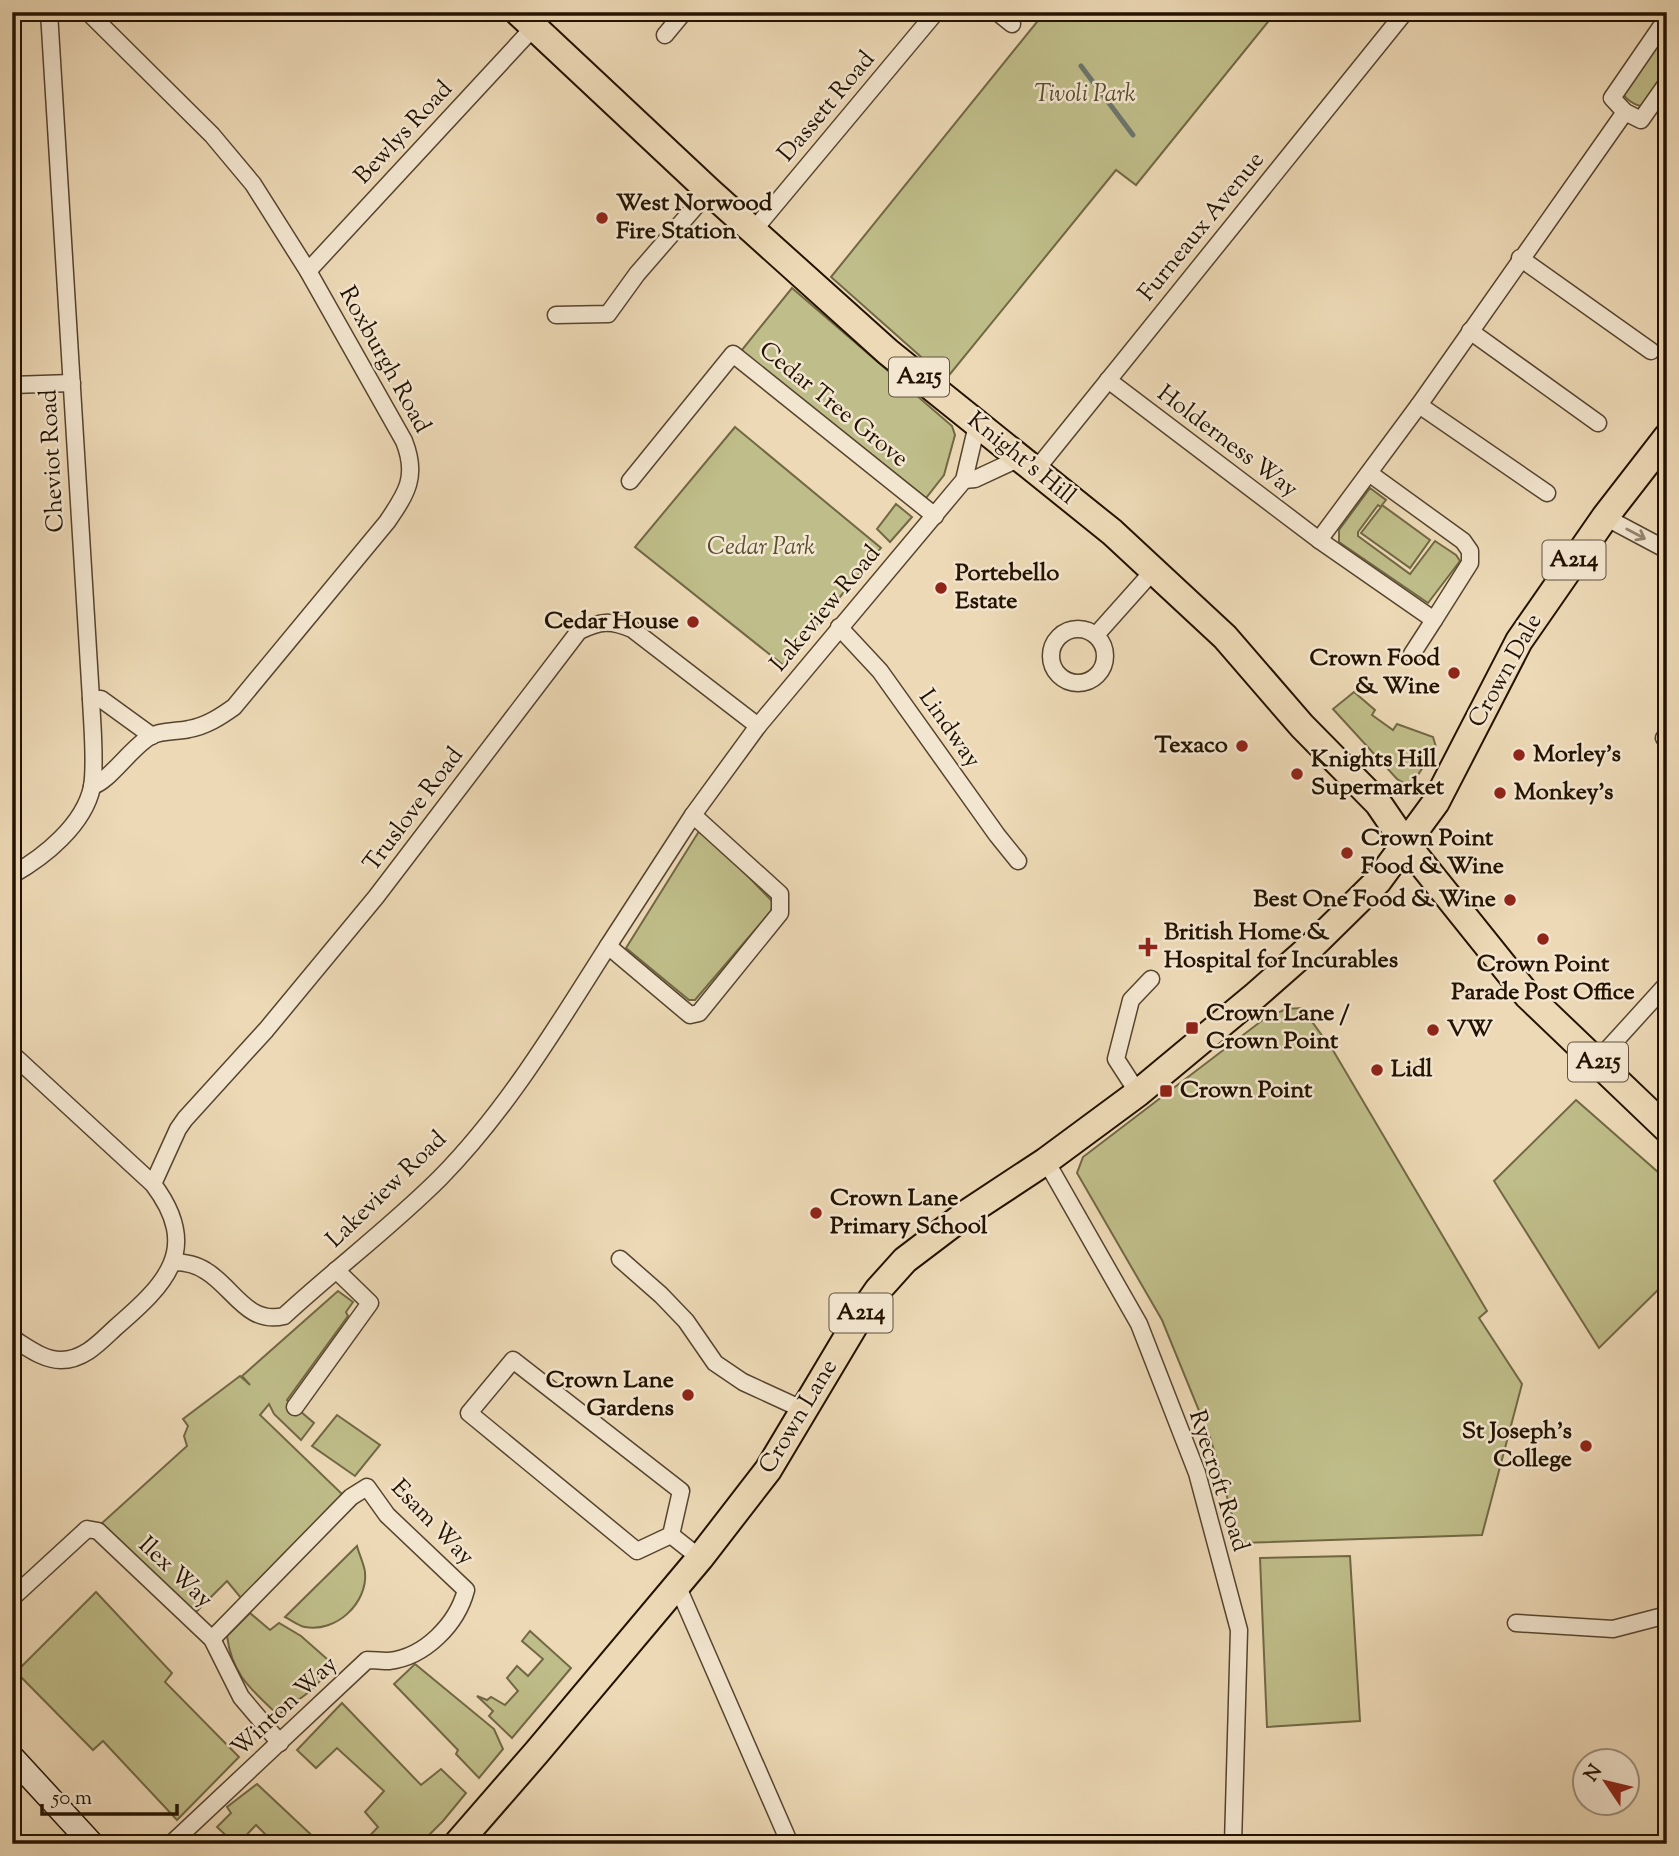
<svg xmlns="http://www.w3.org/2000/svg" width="1679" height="1856" font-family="'Sorts Mill Goudy',serif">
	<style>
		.green { fill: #bfbd89; stroke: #716844; stroke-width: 2 }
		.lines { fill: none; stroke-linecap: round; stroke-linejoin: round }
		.stream { stroke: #6c766e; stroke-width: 5 }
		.street-casing { stroke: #56442e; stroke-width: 19 }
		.secondary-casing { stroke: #231200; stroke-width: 26 }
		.primary-casing { stroke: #231200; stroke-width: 30 }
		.street { stroke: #f3e6d0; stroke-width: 16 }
		.secondary { stroke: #f3e6d0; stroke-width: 23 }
		.primary { stroke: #edd9b6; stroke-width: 26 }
		.oneway { stroke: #958772 }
		.poi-dot { fill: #8f2418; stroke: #f3e6d0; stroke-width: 2.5 }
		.labels { text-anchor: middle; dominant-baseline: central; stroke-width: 5; stroke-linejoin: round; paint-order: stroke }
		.shield { fill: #f3e6d0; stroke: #61523e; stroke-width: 2 }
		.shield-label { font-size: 23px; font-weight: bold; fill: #231200 }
		.park-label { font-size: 24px; font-style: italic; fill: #5a4e30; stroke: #f3e6d0 }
		.street-label { font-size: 24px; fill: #231200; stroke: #f3e6d0 }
		.poi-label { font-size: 24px; font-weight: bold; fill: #231200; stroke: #f3e6d0; text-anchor: start }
	</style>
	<rect width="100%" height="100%" fill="#edd9b6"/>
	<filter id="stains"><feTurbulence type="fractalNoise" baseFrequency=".00286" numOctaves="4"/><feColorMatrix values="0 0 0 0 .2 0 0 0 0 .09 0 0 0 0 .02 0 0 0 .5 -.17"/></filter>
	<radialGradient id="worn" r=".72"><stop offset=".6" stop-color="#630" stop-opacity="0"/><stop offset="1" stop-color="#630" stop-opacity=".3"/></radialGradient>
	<g class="green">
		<polygon points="1045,12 1276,12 1136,185 1116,170 946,379 831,277"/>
		<path d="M 1664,34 L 1667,36 L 1667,71 L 1642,106 C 1636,106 1625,99 1623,93 Z"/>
		<polygon points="792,288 952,426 955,435 944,475 926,498 741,351"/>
		<polygon points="735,427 881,548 783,665 635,547"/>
		<polygon points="1370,488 1386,500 1382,505 1430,540 1410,568 1361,533 1381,507 1378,505 1358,532 1358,536 1410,574 1435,541 1456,555 1460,561 1428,603 1339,542 1339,530"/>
		<polygon points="896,504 912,517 890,542 877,529"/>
		<polygon points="1354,692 1375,710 1372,715 1393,730 1397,724 1433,737 1436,747 1414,781 1407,785 1397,779 1333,709"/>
		<polygon points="701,828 773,902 771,911 695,1000 689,1000 626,948"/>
		<polygon points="1302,1008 1334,1052 1487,1311 1479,1318 1522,1384 1482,1535 1240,1543 1211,1440 1162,1320 1077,1173 1083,1157 1264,1019 1286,1009"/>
		<polygon points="1576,1100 1667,1180 1667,1281 1599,1348 1494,1181"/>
		<polygon points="338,1291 353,1302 346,1312 348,1316 287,1400 314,1423 301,1440 274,1414 269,1404 260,1415 343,1495 241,1598 227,1581 193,1615 101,1524 187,1446 184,1436 188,1426 183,1419 240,1376 250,1385 242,1376"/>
		<polygon points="337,1415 380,1445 355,1476 312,1446"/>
		<path d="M 357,1546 C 359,1554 364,1564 365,1572 C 368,1603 336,1633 305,1627 C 299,1626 291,1620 285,1617 Z"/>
		<polygon points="1350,1556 1360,1721 1267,1727 1260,1558"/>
		<polygon points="96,1592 172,1673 165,1682 239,1757 177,1820 103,1741 93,1750 16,1672"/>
		<path d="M 250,1613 L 270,1630 L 279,1623 L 301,1636 L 335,1666 L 309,1692 L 278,1715 C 251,1689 232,1675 227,1636 Z"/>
		<polygon points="530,1631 571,1668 512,1738 489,1716 493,1711 477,1696 487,1700 491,1697 505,1705 518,1691 507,1678 517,1666 528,1676 543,1659 522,1641"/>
		<polygon points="415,1664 494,1729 503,1749 479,1778 456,1754 458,1750 394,1684"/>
		<polygon points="342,1703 421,1785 441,1769 466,1793 443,1821 420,1844 362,1844 378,1827 365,1812 384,1791 337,1748 316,1768 297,1750"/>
		<polygon points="257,1784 321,1844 275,1844 256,1825 238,1844 235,1844 217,1827 231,1813 227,1807"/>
	</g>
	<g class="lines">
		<polyline class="stream" points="1081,66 1133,135"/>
		<g class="street-casing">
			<g id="street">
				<path d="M 88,12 L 212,135 L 253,184 L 308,271 L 404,441 C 418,476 407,493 387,522 L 234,707 C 220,717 206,726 189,729 C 177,732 162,730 151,736 C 132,746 108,783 92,786"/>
				<polyline points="997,12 1012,24"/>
				<polyline points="1658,12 1667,18 1612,98 1625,112 1641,120 1667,83"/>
				<polyline points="665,35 684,12"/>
				<polyline points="753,231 936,12"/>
				<polyline points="1520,258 1651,351"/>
				<polyline points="308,271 534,27"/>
				<polyline points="556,315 608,314 637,274 709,191"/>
				<polyline points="1470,331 1598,423"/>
				<polyline points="1108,380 1319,540 1434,620 1412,654"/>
				<polyline points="12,385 72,383"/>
				<polyline points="1419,405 1547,493"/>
				<polyline points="1035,471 1405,12"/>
				<polyline points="1369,473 1463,541 1470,551 1470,563 1434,620"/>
				<polyline points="964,480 975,479 1020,458"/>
				<polyline points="630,481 733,354 935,516"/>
				<polyline points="1605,517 1667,550"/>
				<polyline points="1319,540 1419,405 1625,112"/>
				<polyline points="839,627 880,671 997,835 1018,861"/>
				<circle cx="1078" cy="656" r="27"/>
				<polyline points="1096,635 1154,570"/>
				<polyline points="91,699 101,699 152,736"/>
				<polyline points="1664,738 1667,740"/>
				<path d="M 12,875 C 44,857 84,825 92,787 C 96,763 92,724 91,699 L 49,12"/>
				<polyline points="608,946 693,815 758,726 964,480 977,425"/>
				<path d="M 12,1054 L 153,1184 C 202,1249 166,1284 115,1328 C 100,1342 84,1360 61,1360 C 43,1360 27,1347 12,1338"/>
				<polyline points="1597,1061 1667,984"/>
				<polyline points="1138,1093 1116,1059 1131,1000 1151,979"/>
				<polyline points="1046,1161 1139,1324 1197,1473 1239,1630 1233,1844"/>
				<path d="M 153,1184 L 178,1129 L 185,1119 L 266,1030 L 376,897 L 579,631 C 601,621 610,620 632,629 L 758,726"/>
				<polyline points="620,1259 661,1295 686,1321 715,1363 743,1382 804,1410"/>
				<path d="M 174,1262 C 184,1262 197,1265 206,1271 C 233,1287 247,1325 284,1316 C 335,1269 391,1227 440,1178 C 507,1110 557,1026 608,946 L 690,1015 L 699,1013 L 780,913 L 780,894 L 693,815"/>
				<polyline points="295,1407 370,1303 336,1270"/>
				<polyline points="671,1535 681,1491 513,1360 469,1413 637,1551 671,1535 700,1558"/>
				<polyline points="677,1585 790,1844"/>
				<polyline points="12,1598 87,1529 98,1531 212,1639 241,1697 280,1743"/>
				<polyline points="1516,1623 1613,1629 1667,1615"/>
				<path d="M 171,1844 L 367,1660 C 374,1660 382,1661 389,1661 C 425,1657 457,1624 466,1590 L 387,1515 L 367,1487 L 351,1497 L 212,1639"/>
			</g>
		</g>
		<g class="secondary-casing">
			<polyline id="secondary" points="12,1757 92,1844"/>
		</g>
		<g class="primary-casing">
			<g id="primary">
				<polyline points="518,12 709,191 888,352 1112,532 1225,637 1302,726 1378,803 1406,844 1528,996 1667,1129"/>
				<polyline points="457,1844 537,1752 700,1558 768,1470 860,1316 878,1290 905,1260 967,1213 1046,1161 1138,1093 1256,995 1314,944 1378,881 1436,802 1519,641 1605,517 1667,437"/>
			</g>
		</g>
		<use href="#street" class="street"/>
		<use href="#secondary" class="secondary"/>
		<use href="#primary" class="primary"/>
	</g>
	<defs><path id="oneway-shaft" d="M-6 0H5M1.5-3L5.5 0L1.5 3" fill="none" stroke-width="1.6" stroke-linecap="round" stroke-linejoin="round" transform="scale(1.75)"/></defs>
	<use class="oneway" href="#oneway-shaft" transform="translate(1636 534) rotate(28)"/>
	<g class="poi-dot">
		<circle cx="602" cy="218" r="7"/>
		<circle cx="941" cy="588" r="7"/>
		<circle cx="693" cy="622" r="7"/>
		<circle cx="1454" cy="673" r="7"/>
		<circle cx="1242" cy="746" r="7"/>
		<circle cx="1519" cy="755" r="7"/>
		<circle cx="1297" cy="774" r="7"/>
		<circle cx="1500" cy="793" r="7"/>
		<circle cx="1347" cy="853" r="7"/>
		<circle cx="1510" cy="900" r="7"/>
		<circle cx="1543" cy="939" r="7"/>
		<path d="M1144.5 936.5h7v7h7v7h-7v7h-7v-7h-7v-7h7z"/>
		<rect x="1185" y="1021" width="14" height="14" rx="3.5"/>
		<circle cx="1433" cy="1030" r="7"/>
		<circle cx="1377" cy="1070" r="7"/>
		<rect x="1159" y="1084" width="14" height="14" rx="3.5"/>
		<circle cx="816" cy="1213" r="7"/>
		<circle cx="688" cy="1395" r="7"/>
		<circle cx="1586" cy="1446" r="7"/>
	</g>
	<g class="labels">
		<g class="shield">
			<rect x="889" y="357.5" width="60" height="39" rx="5"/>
			<rect x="1542.5" y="540.5" width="63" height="39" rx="5"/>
			<rect x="1568" y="1042.5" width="60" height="39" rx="5"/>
			<rect x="829.5" y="1293.5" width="63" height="39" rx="5"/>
		</g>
		<g class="shield-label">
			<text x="919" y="377">A215</text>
			<text x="1574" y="560">A214</text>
			<text x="1598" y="1062">A215</text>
			<text x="861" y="1313">A214</text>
		</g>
		<g class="park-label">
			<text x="1085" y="95">Tivoli Park</text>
			<text x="761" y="548">Cedar Park</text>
		</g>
		<g class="street-label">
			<text transform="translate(827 107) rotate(-50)">Dassett Road</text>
			<text transform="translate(404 133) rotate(-47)">Bewlys Road</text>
			<text transform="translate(1202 227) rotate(-51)">Furneaux Avenue</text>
			<text transform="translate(384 360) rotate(61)">Roxburgh Road</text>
			<text transform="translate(833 405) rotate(39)">Cedar Tree Grove</text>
			<text transform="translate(1227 442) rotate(37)">Holderness Way</text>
			<text transform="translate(1021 459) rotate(39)">Knight's Hill</text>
			<text transform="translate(53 461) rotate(-93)">Cheviot Road</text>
			<text transform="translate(826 609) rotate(-50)">Lakeview Road</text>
			<text transform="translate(1506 671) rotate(-61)">Crown Dale</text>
			<text transform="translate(949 729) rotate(55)">Lindway</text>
			<text transform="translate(414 810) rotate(-53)">Truslove Road</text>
			<text transform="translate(387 1190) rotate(-44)">Lakeview Road</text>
			<text transform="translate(799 1417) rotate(-59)">Crown Lane</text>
			<text transform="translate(1218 1481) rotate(72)">Ryecroft Road</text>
			<text transform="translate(432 1523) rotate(46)">Esam Way</text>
			<text transform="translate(175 1573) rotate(43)">Ilex Way</text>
			<text transform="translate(285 1707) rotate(-43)">Winton Way</text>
		</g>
		<g class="poi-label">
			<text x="616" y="204">West Norwood<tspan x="616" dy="28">Fire Station</tspan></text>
			<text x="955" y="574">Portebello<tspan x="955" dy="28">Estate</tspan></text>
			<text x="679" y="622" text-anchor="end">Cedar House</text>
			<text x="1440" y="659" text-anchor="end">Crown Food<tspan x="1440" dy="28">&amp; Wine</tspan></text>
			<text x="1228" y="746" text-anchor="end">Texaco</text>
			<text x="1533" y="755">Morley's</text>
			<text x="1311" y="760">Knights Hill<tspan x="1311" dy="28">Supermarket</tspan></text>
			<text x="1514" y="793">Monkey's</text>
			<text x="1361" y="839">Crown Point<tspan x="1361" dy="28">Food &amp; Wine</tspan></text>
			<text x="1496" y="900" text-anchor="end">Best One Food &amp; Wine</text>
			<text x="1164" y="933">British Home &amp;<tspan x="1164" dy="28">Hospital for Incurables</tspan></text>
			<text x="1543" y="965" text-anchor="middle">Crown Point<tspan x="1543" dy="28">Parade Post Office</tspan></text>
			<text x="1206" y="1014">Crown Lane /<tspan x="1206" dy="28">Crown Point</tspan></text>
			<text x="1447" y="1030">VW</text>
			<text x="1391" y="1070">Lidl</text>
			<text x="1180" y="1091">Crown Point</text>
			<text x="830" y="1199">Crown Lane<tspan x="830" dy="28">Primary School</tspan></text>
			<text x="674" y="1381" text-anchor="end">Crown Lane<tspan x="674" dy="28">Gardens</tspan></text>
			<text x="1572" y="1432" text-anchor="end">St Joseph's<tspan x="1572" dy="28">College</tspan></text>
		</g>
	</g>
	<rect width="1679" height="1856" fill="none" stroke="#edd9b6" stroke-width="42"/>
	<rect x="14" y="14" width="1651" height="1828" fill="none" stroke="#231200" stroke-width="3.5"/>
	<rect x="21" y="21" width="1637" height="1814" fill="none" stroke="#231200" stroke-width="2"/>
	<g transform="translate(1606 1782) rotate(305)"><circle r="33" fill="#f3e6d0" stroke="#a0917d" stroke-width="2"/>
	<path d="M0-5L12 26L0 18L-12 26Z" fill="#8f2418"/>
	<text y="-10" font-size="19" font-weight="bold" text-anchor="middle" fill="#231200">N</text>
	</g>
	<path d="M42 1804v10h135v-10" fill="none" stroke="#231200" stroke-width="3.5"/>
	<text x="52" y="1804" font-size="21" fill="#231200" stroke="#f3e6d0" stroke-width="5" paint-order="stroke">50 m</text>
	<rect width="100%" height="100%" filter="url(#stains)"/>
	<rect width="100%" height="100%" fill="url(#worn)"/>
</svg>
